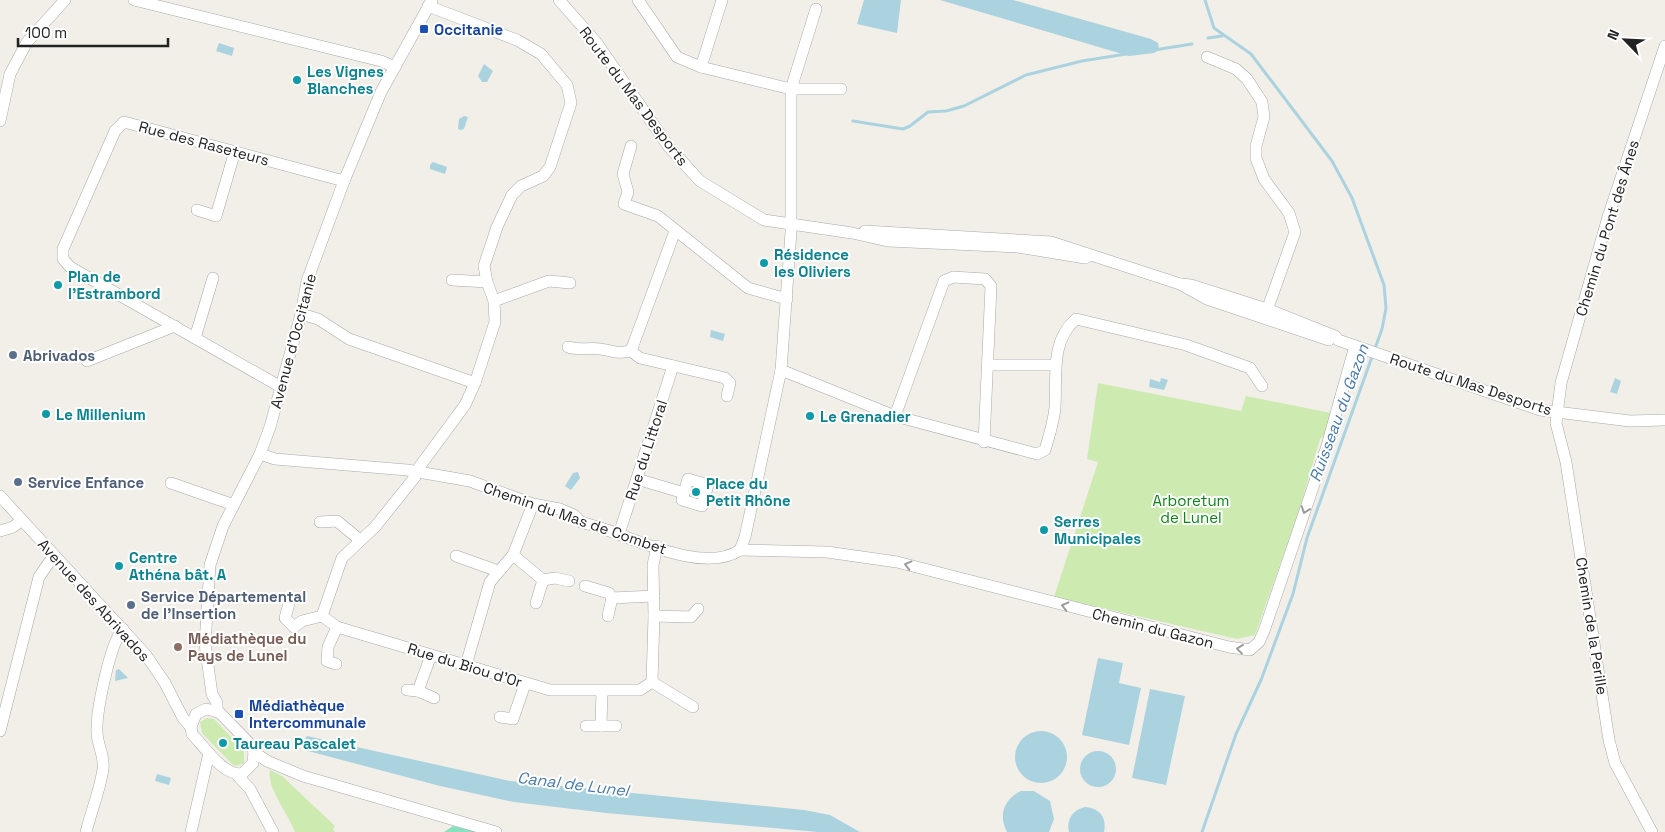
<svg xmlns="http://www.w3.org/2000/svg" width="1665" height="832" font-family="'Space Grotesk',sans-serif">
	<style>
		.grass { fill: #cdebb0 }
		.pitch { fill: #88e0be }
		.water { fill: #aad3df }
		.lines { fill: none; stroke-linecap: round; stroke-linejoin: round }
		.stream { stroke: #aad3df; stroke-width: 3 }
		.minor-casing { stroke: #a9a9a9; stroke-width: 12 }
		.minor { stroke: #fff; stroke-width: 11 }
		.oneway { stroke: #9c9c9c }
		.transit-dot { fill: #1a4fb4; stroke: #fff; stroke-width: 2 }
		.culture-dot { fill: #0f9aa8; stroke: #fff; stroke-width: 2 }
		.service-dot { fill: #5c6f8a; stroke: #fff; stroke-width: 2 }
		.education-dot { fill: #8d6e63; stroke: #fff; stroke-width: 2 }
		.labels { text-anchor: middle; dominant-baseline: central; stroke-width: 4; stroke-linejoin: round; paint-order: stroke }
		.transit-label { font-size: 15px; font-weight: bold; fill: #164399; stroke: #fff; text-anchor: start }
		.culture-label { font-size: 15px; font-weight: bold; fill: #0d838f; stroke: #fff; text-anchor: start }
		.street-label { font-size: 15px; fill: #222; stroke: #fff }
		.service-label { font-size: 15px; font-weight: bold; fill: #4e5e75; stroke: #fff; text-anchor: start }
		.park-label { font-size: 15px; fill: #0c8416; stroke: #fff }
		.education-label { font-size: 15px; font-weight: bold; fill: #785e54; stroke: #fff; text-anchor: start }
		.water-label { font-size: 16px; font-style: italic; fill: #4a7aab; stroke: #fff }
	</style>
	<rect width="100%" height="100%" fill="#f2efe9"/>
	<g class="grass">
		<polygon points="1098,383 1241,411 1246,396 1331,413 1324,436 1320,439 1299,511 1255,635 1237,639 1054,597 1098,462 1087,459"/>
		<polygon points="207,718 214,719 244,751 244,763 236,766 232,764 202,733 200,722"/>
		<path d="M 270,770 L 282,776 L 335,826 L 333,829 L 335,832 L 295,832 C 289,815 266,787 270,770 Z"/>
	</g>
	<polygon class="pitch" points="453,826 477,832 444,832"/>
	<g class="water">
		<polygon points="864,0 901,0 897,33 857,24"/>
		<polygon points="940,0 1013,0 1151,39 1158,43 1159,50 1154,53 1129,56"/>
		<polygon points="219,43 234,48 232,56 216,51"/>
		<polygon points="484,64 493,71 487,82 482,82 478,76"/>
		<polygon points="464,116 468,117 464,129 461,130 458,129 459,119"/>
		<polygon points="433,162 447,167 445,174 430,169 430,165"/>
		<polygon points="711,330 725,334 723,341 710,337"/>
		<polygon points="1161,378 1168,380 1164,390 1149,387 1150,379 1160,382"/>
		<polygon points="1615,378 1621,381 1617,394 1610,392"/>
		<polygon points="578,472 580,478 571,490 565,486 573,473"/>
		<polygon points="1098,658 1123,663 1119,683 1141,688 1129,745 1082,735"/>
		<polygon points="119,669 128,678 115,681 116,670"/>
		<polygon points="1150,689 1185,696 1166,785 1132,778"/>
		<circle cx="1041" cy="757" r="26"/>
		<polygon points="307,736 510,781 804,810 830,815 860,832 818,832 606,813 514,802 440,786 308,751 304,747 304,741"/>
		<circle cx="1098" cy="769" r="18"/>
		<polygon points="157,774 171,778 169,785 155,781"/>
		<path d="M 1021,791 L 1034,791 L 1050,801 L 1054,819 L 1049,832 L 1007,832 C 998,815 1004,799 1021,791 Z"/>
		<path d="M 1085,807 C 1100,808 1107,818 1104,832 L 1069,832 C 1066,819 1073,810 1085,807 Z"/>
	</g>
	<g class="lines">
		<g class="stream">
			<polyline points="1208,38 1222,36"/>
			<polyline points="1154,50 1192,44"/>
			<polyline points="853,121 903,129 910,126 928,112 946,111 964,106 1026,75 1082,61 1126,54"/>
			<polyline points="1202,832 1236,734 1261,680 1293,594 1307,538 1382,329 1386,308 1384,285 1352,198 1332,161 1251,54 1214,28 1205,0"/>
		</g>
		<g class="minor-casing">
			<g id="minor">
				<polyline points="134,0 381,61 395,67"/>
				<polyline points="559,0 596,42 669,147 700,181 764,220 852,233 888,241 1018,247 1085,258 1089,256"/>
				<polyline points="638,0 677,57 701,67 791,89 841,89"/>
				<polyline points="428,6 517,40 541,54 567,85 571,103 550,167 543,176 521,186 512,195 497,227 484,266 487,282 494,301 495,322 475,383 465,405 420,466 415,477 375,527 342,558 322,616 337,627 550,690 640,690 652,682 654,616 653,565 657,546"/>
				<polyline points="1207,57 1236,69 1247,79 1262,102 1264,117 1256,146 1256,158 1264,179 1289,213 1295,232 1265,316"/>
				<polyline points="701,67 722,0"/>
				<polyline points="0,121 10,74 27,42 65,0"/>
				<polyline points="631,146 623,174 628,192 624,204 658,216 748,288 787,299"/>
				<polyline points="197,210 216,216 235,151"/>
				<polyline points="675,231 631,351 640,358 725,378 730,383 727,396"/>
				<polyline points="865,231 1051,242 1180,284 1207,299 1329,340"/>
				<polyline points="452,280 487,282"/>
				<polyline points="1180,284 1191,285 1267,309 1335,336 1338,340 1540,410 1630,421 1665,420"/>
				<polyline points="494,301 549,281 570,283"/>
				<polyline points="301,314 318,319 349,339 475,383"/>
				<polyline points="195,338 213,278"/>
				<path d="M 568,347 C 580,351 589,347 600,349 C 616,351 613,354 631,351"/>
				<polyline points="87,361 175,326"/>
				<polyline points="988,365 1054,365"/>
				<path d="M 781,370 L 895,416 L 1037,454 L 1045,450 C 1049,436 1054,421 1055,407 C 1057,377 1050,341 1076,319 L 1186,345 L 1250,368 L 1262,386"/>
				<polyline points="281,387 70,267 63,259 63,249 115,131 124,122 344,181"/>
				<polyline points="895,416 944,281 953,277 985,279 991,286 984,442"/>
				<path d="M 260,454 L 275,459 L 407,470 L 470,481 L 533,504 L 560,509 L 574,515 L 581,522 L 601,528 C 638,540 704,574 740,550"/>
				<polyline points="637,479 684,493"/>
				<polygon points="688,479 708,485 702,506 682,500"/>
				<polyline points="171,483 234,505"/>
				<polyline points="0,496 146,655 165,683 183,718 191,727"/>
				<polyline points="320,522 337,521 360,540"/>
				<polyline points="0,531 13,527 22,520"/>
				<polyline points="619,534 673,366"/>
				<polyline points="740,550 827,552 897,562 1229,647 1250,650 1259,642 1264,631 1326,449 1355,346"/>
				<polyline points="740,550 745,537 781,370 791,232 791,89 816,9"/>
				<polyline points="513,555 543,580"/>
				<polyline points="456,556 498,571"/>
				<polyline points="543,580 555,578 569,581"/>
				<polyline points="585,586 609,593 612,598"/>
				<polyline points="612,598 654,596"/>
				<polyline points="290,600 285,618 294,627 302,621 322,616"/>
				<polyline points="536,603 543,580"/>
				<polyline points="608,616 612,598"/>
				<polyline points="654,616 691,617 698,609"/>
				<polyline points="336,664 327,661 328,647 337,627"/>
				<polyline points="466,665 490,582 513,555 533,504"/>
				<polyline points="652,682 693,707"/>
				<polyline points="407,690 418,691 434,698"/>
				<polyline points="418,691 431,655"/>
				<path d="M 206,709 L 219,712 L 251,745 L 254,752 L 253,763 L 242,774 C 222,775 205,747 192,734 L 191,727 L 196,714 Z"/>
				<polyline points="217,712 217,703 212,694 205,644 210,565 223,526 260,454 270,427 301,314 307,281 344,181 381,92 432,0"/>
				<polyline points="500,717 513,719 525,684"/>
				<polyline points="586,726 616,726"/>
				<polyline points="601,726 602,691"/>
				<polyline points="0,731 39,577 54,555"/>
				<polyline points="254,752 267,761 303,776 496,832"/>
				<polyline points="237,775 250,789 273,832"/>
				<path d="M 86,832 C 91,812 100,790 103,769 C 105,756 97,745 97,732 C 96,712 110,643 123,629"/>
				<polyline points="191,832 209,753"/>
				<polyline points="1652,832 1615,763 1609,740 1566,462 1556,423 1561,383 1608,217 1665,46"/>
			</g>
		</g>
		<use href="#minor" class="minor"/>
	</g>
	<defs><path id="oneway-chevron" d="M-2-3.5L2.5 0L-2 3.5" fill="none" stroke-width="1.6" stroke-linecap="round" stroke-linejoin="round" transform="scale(1.25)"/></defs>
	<g class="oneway">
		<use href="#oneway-chevron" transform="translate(1305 510) rotate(109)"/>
		<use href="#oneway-chevron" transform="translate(908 565) rotate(-166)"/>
		<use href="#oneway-chevron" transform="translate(1065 606) rotate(-166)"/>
		<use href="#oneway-chevron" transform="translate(1240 649) rotate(-173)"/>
	</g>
	<g class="transit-dot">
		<rect x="419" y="24" width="10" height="10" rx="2.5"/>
		<rect x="234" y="709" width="10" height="10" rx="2.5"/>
	</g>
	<g class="culture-dot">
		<circle cx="297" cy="80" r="5"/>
		<circle cx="764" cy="263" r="5"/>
		<circle cx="58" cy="285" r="5"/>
		<circle cx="46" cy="414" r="5"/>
		<circle cx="810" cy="416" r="5"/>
		<circle cx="696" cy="492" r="5"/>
		<circle cx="1044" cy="530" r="5"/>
		<circle cx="119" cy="566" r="5"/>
		<circle cx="223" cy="743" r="5"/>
	</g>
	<g class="service-dot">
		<circle cx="13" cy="355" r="5"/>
		<circle cx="18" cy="482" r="5"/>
		<circle cx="131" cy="605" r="5"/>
	</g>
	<circle class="education-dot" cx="178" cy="647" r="5"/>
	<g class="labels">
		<g class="transit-label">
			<text x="434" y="29">Occitanie</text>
			<text x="249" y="705">Médiathèque<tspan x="249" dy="17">Intercommunale</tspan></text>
		</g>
		<g class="culture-label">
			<text x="307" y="71">Les Vignes<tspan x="307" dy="17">Blanches</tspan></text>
			<text x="774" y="254">Résidence<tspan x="774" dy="17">les Oliviers</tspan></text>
			<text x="68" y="276">Plan de<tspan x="68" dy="17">l'Estrambord</tspan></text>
			<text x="56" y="414">Le Millenium</text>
			<text x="820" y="416">Le Grenadier</text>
			<text x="706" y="483">Place du<tspan x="706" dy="17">Petit Rhône</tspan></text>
			<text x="1054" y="521">Serres<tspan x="1054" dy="17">Municipales</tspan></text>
			<text x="129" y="557">Centre<tspan x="129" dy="17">Athéna bât. A</tspan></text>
			<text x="233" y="743">Taureau Pascalet</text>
		</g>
		<g class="street-label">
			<text transform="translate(634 96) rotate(53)">Route du Mas Desports</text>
			<text transform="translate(204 143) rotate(15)">Rue des Raseteurs</text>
			<text transform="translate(1607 228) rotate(-73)">Chemin du Pont des Ânes</text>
			<text transform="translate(293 341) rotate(-75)">Avenue d'Occitanie</text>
			<text transform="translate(1471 384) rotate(18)">Route du Mas Desports</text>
			<text transform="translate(646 450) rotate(-72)">Rue du Littoral</text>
			<text transform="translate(575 518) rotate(19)">Chemin du Mas de Combet</text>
			<text transform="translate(94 600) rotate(48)">Avenue des Abrivados</text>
			<text transform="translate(1592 626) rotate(81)">Chemin de la Perille</text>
			<text transform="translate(1153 628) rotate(14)">Chemin du Gazon</text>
			<text transform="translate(465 665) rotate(17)">Rue du Biou d'Or</text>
		</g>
		<g class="service-label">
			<text x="23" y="355">Abrivados</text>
			<text x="28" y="482">Service Enfance</text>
			<text x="141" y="596">Service Départemental<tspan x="141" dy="17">de l'Insertion</tspan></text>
		</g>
		<g class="park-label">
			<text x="1191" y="500">Arboretum<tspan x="1191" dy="17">de Lunel</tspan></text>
		</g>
		<g class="education-label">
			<text x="188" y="638">Médiathèque du<tspan x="188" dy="17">Pays de Lunel</tspan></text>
		</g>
		<g class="water-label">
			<text transform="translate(1339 413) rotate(-70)">Ruisseau du Gazon</text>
			<text transform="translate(573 784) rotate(7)">Canal de Lunel</text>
		</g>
	</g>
	<g transform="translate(1625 40) rotate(294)" stroke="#ffffff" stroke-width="4" paint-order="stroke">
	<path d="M0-4L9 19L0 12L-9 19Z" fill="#222222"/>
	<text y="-8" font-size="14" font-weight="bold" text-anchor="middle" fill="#222222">N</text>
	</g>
	<path d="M18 38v8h150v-8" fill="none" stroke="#222222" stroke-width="2.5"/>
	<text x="25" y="38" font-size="15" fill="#222222" stroke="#ffffff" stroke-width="4" paint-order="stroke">100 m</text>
</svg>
